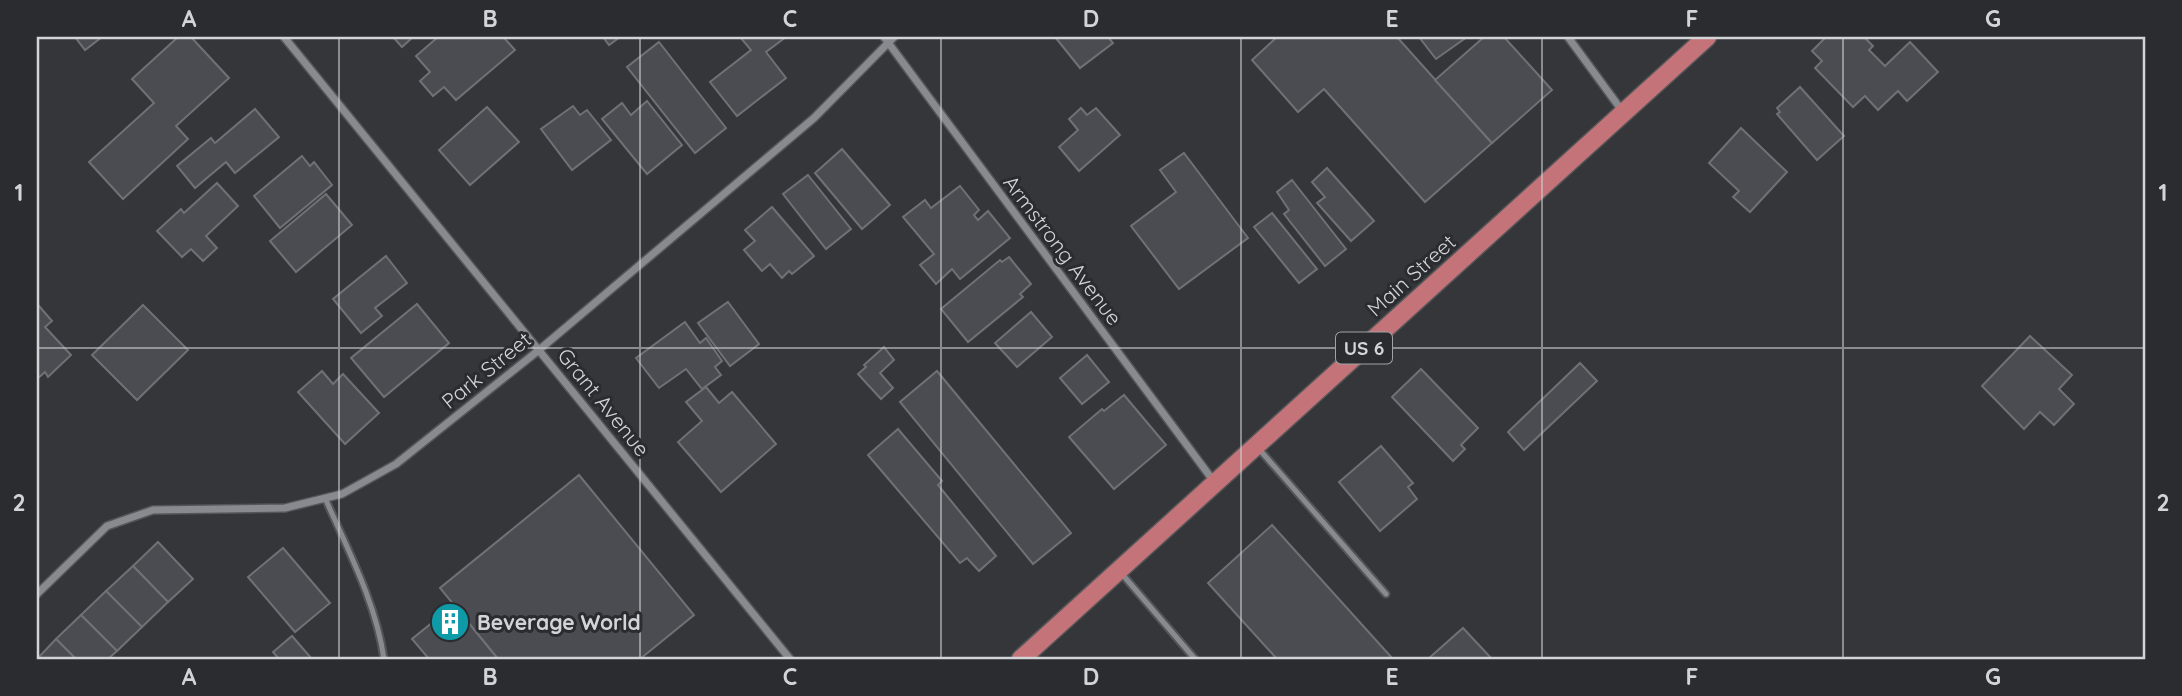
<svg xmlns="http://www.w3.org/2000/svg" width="2182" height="696" font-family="Quicksand,sans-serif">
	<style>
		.building { fill: #4a4c51; stroke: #6f7176; stroke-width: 2 }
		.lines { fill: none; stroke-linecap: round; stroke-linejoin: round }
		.service-casing { stroke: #535558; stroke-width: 9 }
		.minor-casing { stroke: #535558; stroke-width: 10 }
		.primary-casing { stroke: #535558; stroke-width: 21 }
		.service { stroke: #878a8e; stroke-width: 5 }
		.minor { stroke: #878a8e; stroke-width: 7 }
		.primary { stroke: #c47478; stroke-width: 18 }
		.grid { fill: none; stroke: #d3d4d7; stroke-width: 2; stroke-opacity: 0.55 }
		.labels { text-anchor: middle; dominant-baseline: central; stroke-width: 6; stroke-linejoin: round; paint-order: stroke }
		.shield { fill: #2a2c30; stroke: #a0a2a5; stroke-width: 2 }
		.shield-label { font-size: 19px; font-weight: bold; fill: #d3d4d7 }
		.street-label { font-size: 21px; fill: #d3d4d7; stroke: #2a2c30 }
		.poi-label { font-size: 21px; font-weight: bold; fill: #d3d4d7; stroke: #2a2c30; text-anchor: start }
		.neatline { fill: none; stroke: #d3d4d7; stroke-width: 2.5 }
		.grid-label { font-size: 23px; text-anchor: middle; font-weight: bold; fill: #d3d4d7 }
	</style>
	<rect width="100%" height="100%" fill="#34363a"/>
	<g class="building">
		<polygon points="75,37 102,37 85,50"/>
		<polygon points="178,37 191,37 229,78 176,126 188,139 123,199 89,162 154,103 132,79"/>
		<polygon points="393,37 413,37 402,47"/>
		<polygon points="438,37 508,37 505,39 515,50 456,100 444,87 433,96 420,81 430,72 416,56"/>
		<polygon points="603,37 620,37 609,45"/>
		<polygon points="740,37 786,37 766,52 786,78 737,116 710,82 751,50"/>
		<polygon points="1055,37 1108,37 1113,43 1080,68"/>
		<polygon points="1277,37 1397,37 1492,143 1425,202 1324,89 1298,112 1252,60"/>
		<polygon points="1419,37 1467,37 1436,59"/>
		<polygon points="1484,37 1504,37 1552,90 1492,143 1435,80"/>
		<polygon points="1826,37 1864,37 1873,46 1869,50 1885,66 1910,42 1938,72 1907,101 1898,91 1878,110 1865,96 1853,107 1815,68 1822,61 1812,51"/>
		<polygon points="659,42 726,128 695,153 627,67"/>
		<polygon points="1800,87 1844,136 1817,160 1777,114 1780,112 1777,108"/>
		<polygon points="647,101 682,145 647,174 602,119 622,103 631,115"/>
		<polygon points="573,106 580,115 587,110 611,140 572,170 541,129"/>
		<polygon points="487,107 519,142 470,185 439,150"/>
		<polygon points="1081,108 1087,115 1096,108 1120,135 1079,171 1059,147 1078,130 1069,119"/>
		<polygon points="255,109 279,137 235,173 226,162 195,188 177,166 211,138 215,143"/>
		<polygon points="1741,128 1787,172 1750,212 1733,197 1739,191 1709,163"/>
		<polygon points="842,149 890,205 862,229 815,173"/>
		<polygon points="1184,153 1248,238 1179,289 1131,226 1176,192 1160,170"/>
		<polygon points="302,156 310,166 314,162 332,185 280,228 254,196"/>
		<polygon points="1327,168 1374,221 1351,241 1317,203 1325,197 1312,182"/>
		<polygon points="808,175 851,229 826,249 783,194"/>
		<polygon points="1292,180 1346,249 1325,266 1284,214 1289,210 1277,192"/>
		<polygon points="217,183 238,206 206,236 217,248 203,261 191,249 182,257 157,231 181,209 184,213"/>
		<polygon points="960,186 979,210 974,215 978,220 988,211 1010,238 960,279 952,269 936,284 920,265 934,254 903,217 925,200 931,208"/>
		<polygon points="326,194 352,225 296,272 270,241"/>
		<polygon points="772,207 814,256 792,274 789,271 782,278 770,264 762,271 744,250 755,241 745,230"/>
		<polygon points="1272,213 1317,269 1299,283 1254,227"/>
		<polygon points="386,256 407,283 375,308 382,316 361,333 333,299"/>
		<polygon points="1009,257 1031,284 1020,294 1023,297 968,342 941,309 1000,260 1002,262"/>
		<polygon points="728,302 759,344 730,366 698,323"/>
		<polygon points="417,304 449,343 384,397 351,358"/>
		<polygon points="143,305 188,350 137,400 92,355"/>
		<polygon points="39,306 52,321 45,327 71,355 48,377 45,372 37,379 37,308"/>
		<polygon points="1031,312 1052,337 1017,367 995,343"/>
		<polygon points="685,322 700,343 706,338 722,361 715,367 721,375 702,389 686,369 659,388 636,358"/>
		<polygon points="2030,336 2072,375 2059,389 2074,404 2054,425 2040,412 2024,429 1982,386"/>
		<polygon points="884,347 894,360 880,373 893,388 881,399 858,374 866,367 864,365"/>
		<polygon points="1087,355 1109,382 1082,404 1060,378"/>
		<polygon points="1580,363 1597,381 1524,450 1508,432"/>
		<polygon points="1421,369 1478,428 1461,445 1465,449 1453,461 1392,397"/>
		<polygon points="322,371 333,384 343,374 379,413 345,444 298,392"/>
		<polygon points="937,371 1071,533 1033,564 900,402"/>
		<polygon points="706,387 719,403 732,392 776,444 721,492 678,442 702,421 686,402"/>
		<polygon points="1124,395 1166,445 1114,489 1069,437 1102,409 1104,411"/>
		<polygon points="898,429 942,481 938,485 996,556 979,571 967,558 960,563 868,455"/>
		<polygon points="1381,446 1413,483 1408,487 1417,499 1380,531 1339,482"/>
		<polygon points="579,475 694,615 640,659 498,659 440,588"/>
		<polygon points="1272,525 1393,659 1277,659 1208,583"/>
		<polygon points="158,542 193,579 168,602 133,566"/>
		<polygon points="283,548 330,603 295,632 248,577"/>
		<polygon points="133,566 168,602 142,627 106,591"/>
		<polygon points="106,591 142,627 117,651 81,615"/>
		<polygon points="454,605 498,659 429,659 412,639"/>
		<polygon points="81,615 117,651 108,659 76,659 56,639"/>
		<polygon points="1463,628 1492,659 1428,659"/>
		<polygon points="292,636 312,659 279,659 273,652"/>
		<polygon points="56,639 76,659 37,659"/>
	</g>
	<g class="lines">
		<g class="service-casing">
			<g id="service">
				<polyline points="1259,449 1386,594"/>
				<path d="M 325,498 C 348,550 376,603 384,659"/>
				<polyline points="1122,574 1195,659"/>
			</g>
		</g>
		<g class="minor-casing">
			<g id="minor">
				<polyline points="284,37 790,659"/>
				<polyline points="884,37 1215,483"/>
				<polyline points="1568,37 1623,112"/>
				<polyline points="37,594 107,526 153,510 285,508 342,494 396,464 539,350 814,118 894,37"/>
			</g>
		</g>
		<g class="primary-casing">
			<polyline id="primary" points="1021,659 1707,37"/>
		</g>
		<use href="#service" class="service"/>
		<use href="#minor" class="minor"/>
		<use href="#primary" class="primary"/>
	</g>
	<path class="grid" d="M 339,37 L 339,659M 640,37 L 640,659M 941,37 L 941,659M 1241,37 L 1241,659M 1542,37 L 1542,659M 1843,37 L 1843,659M 37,348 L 2145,348"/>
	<defs>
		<g id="building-disc" transform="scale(2.0125)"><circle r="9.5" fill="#0f9aa8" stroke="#2a2c30"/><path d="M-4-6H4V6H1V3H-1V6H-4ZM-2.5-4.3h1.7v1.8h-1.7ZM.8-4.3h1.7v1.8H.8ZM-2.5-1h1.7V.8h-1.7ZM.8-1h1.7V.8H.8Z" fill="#fff"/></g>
	</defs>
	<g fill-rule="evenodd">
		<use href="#building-disc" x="450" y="622"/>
	</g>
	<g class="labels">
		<rect class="shield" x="1336" y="332.5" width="56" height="31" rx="5"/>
		<g class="shield-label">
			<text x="1364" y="348">US 6</text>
		</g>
		<g class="street-label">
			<text transform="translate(1063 250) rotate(53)">Armstrong Avenue</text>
			<text transform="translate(1411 275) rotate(-42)">Main Street</text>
			<text transform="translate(486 370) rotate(-39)">Park Street</text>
			<text transform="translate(604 402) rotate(51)">Grant Avenue</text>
		</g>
		<g class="poi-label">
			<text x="477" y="622">Beverage World</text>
		</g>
	</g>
	<rect width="2182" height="696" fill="none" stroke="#2a2c30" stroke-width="77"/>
	<rect x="38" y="38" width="2106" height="620" class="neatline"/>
	<g class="grid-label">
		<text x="189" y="27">A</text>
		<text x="490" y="27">B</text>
		<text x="790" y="27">C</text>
		<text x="1091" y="27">D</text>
		<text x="1392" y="27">E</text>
		<text x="1692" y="27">F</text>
		<text x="1993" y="27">G</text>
		<text x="19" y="201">1</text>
		<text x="2163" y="201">1</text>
		<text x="19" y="511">2</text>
		<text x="2163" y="511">2</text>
		<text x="189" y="685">A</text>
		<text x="490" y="685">B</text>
		<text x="790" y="685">C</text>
		<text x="1091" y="685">D</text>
		<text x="1392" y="685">E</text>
		<text x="1692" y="685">F</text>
		<text x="1993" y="685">G</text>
	</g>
</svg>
